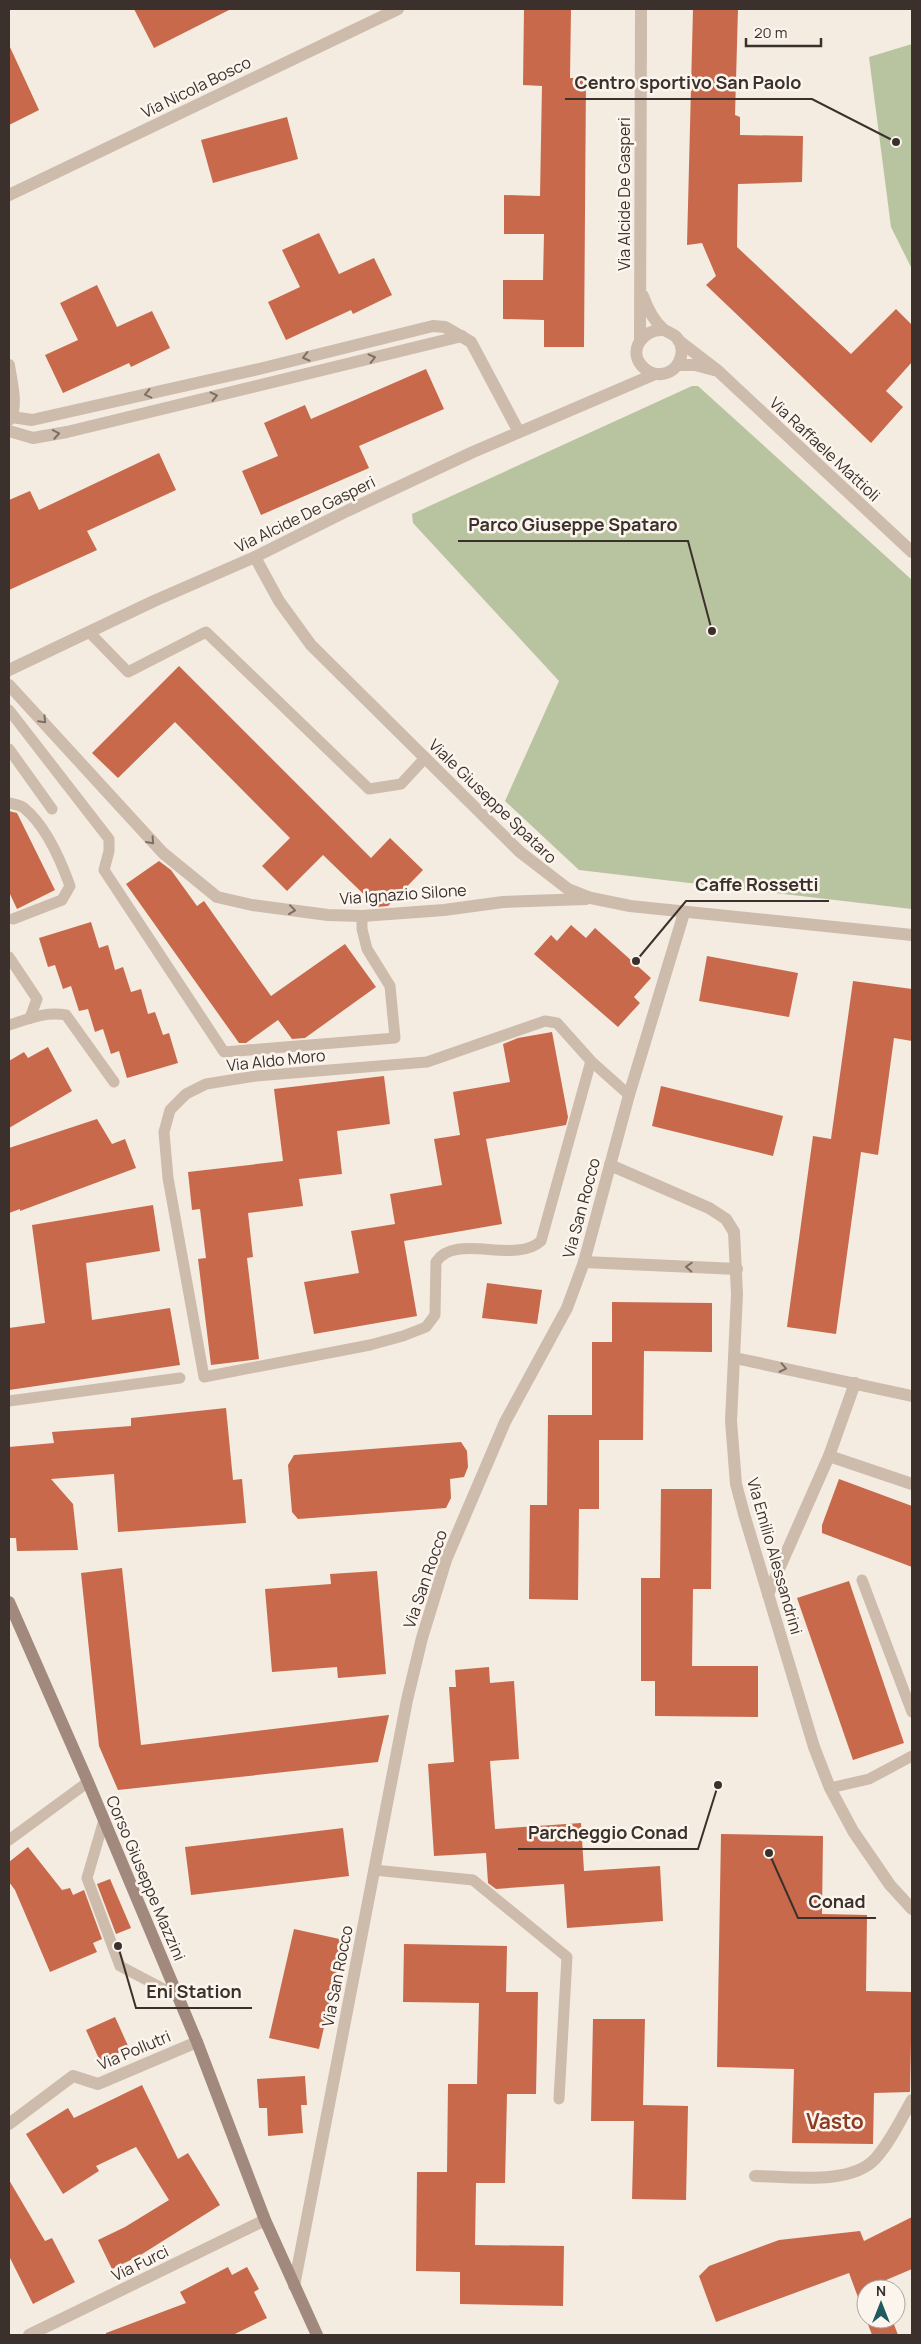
<svg xmlns="http://www.w3.org/2000/svg" width="921" height="2344" font-family="Manrope,sans-serif">
	<style>
		.green { fill: #b8c4a0 }
		.building { fill: #c8694b }
		.lines { fill: none; stroke-linecap: round; stroke-linejoin: round }
		.service { stroke: #cdbbac; stroke-width: 11 }
		.minor { stroke: #cdbbac; stroke-width: 12 }
		.secondary { stroke: #a18a7d; stroke-width: 12 }
		.oneway { stroke: #7d6f65 }
		.labels { text-anchor: middle; dominant-baseline: central; stroke-width: 5; stroke-linejoin: round; paint-order: stroke }
		.street-label { font-size: 16px; fill: #3b302b; stroke: #fbf5ee }
		.district-label { font-size: 21px; font-weight: bold; fill: #8c3b22; stroke: #fbf5ee }
		.leader { fill: none; stroke: #3b302b; stroke-width: 2 }
		.callout-dot { fill: #3b302b; stroke: #fbf5ee; stroke-width: 2 }
		.callout-label { font-size: 18px; text-anchor: middle; font-weight: bold; fill: #3b302b; stroke: #fbf5ee; stroke-width: 5; stroke-linejoin: round; paint-order: stroke }
	</style>
	<rect width="100%" height="100%" fill="#f4ebe1"/>
	<g class="green">
		<polygon points="912,44 912,269 891,227 869,57"/>
		<polygon points="692,386 698,386 912,580 912,909 579,870 505,801 559,681 413,523 412,514"/>
	</g>
	<g class="building">
		<polygon points="134,9 231,9 154,48"/>
		<polygon points="524,9 571,9 570,78 586,78 584,347 544,347 544,320 503,319 503,280 543,280 544,234 504,234 504,195 540,196 542,86 523,85"/>
		<polygon points="693,9 738,9 735,115 740,117 740,135 803,136 802,182 738,184 737,247 851,354 896,309 912,325 912,362 886,391 903,407 871,443 706,285 716,276 702,243 687,245"/>
		<polygon points="9,45 39,110 9,125"/>
		<polygon points="287,117 298,159 213,183 201,140"/>
		<polygon points="319,233 339,274 374,258 392,295 353,314 351,310 286,340 268,302 300,287 282,250"/>
		<polygon points="97,285 117,327 152,311 170,348 131,367 129,363 63,393 45,355 78,340 60,303"/>
		<polygon points="426,369 444,409 359,446 369,468 261,515 242,471 278,456 264,423 305,405 311,419"/>
		<polygon points="159,453 176,490 87,531 97,550 9,590 9,500 30,491 39,510"/>
		<polygon points="179,666 371,858 390,838 423,870 388,906 377,907 323,855 287,891 262,866 290,838 175,722 118,778 92,753"/>
		<polygon points="9,811 17,813 55,890 17,909 9,892"/>
		<polygon points="159,861 171,870 197,906 204,901 271,996 345,944 376,987 305,1038 292,1039 278,1020 246,1043 239,1043 126,884"/>
		<polygon points="91,922 99,948 108,945 115,970 123,967 131,992 141,989 148,1014 155,1012 163,1035 169,1033 178,1063 127,1078 119,1051 111,1054 103,1029 95,1032 88,1009 79,1011 71,986 63,989 55,965 48,967 39,938"/>
		<polygon points="571,925 586,938 595,928 651,978 634,997 640,1003 618,1027 534,954 551,935 557,941"/>
		<polygon points="707,956 798,973 789,1017 699,1001"/>
		<polygon points="853,981 912,989 912,1041 894,1038 878,1155 861,1152 836,1334 787,1327 813,1136 831,1139"/>
		<polygon points="552,1032 568,1117 566,1125 486,1139 502,1224 404,1241 417,1316 314,1334 304,1282 359,1273 351,1231 395,1224 390,1194 442,1185 434,1139 460,1135 453,1092 510,1082 503,1044 518,1038"/>
		<polygon points="48,1047 72,1091 9,1128 9,1061 24,1052 28,1058"/>
		<polygon points="384,1076 390,1124 337,1131 342,1174 299,1179 303,1206 248,1213 253,1257 247,1258 259,1359 211,1365 198,1259 206,1258 200,1209 192,1210 188,1172 283,1161 274,1089"/>
		<polygon points="661,1086 783,1116 773,1156 652,1126"/>
		<polygon points="97,1119 112,1144 125,1139 136,1168 20,1211 20,1209 9,1213 9,1148"/>
		<polygon points="153,1205 160,1251 86,1263 92,1320 170,1308 180,1365 9,1390 9,1328 45,1323 32,1225"/>
		<polygon points="487,1283 542,1290 537,1324 482,1318"/>
		<polygon points="612,1302 712,1303 712,1352 644,1351 643,1440 599,1440 599,1509 579,1509 578,1600 529,1599 530,1505 547,1505 548,1415 592,1415 592,1342 612,1342"/>
		<polygon points="226,1408 233,1480 242,1479 246,1523 118,1532 114,1474 51,1479 73,1504 78,1550 17,1551 16,1538 9,1538 9,1447 54,1443 52,1432 131,1426 131,1418"/>
		<polygon points="461,1442 467,1451 468,1467 464,1477 450,1479 451,1498 446,1508 298,1519 292,1512 288,1465 294,1455"/>
		<polygon points="839,1479 912,1506 912,1567 822,1533 822,1525"/>
		<polygon points="661,1489 712,1489 711,1589 693,1589 692,1666 758,1666 758,1717 655,1716 655,1681 641,1681 641,1578 660,1578"/>
		<polygon points="122,1568 141,1745 389,1715 378,1762 118,1790 99,1746 81,1573"/>
		<polygon points="377,1571 386,1674 338,1678 337,1667 272,1672 265,1589 331,1584 330,1574"/>
		<polygon points="849,1581 904,1743 853,1760 797,1598"/>
		<polygon points="489,1667 490,1683 514,1681 519,1759 490,1761 495,1829 581,1823 584,1871 660,1866 663,1921 567,1928 564,1884 496,1889 488,1883 486,1853 434,1856 428,1764 454,1762 449,1687 456,1687 455,1670"/>
		<polygon points="343,1828 349,1876 191,1895 185,1847"/>
		<polygon points="721,1834 823,1836 822,1914 867,1915 866,1991 912,1992 910,2092 874,2093 873,2144 792,2143 794,2069 717,2067"/>
		<polygon points="28,1847 62,1890 70,1888 73,1895 84,1890 102,1939 93,1943 97,1952 50,1972 15,1890 9,1882 9,1862"/>
		<polygon points="110,1879 131,1928 116,1934 97,1884"/>
		<polygon points="294,1929 344,1940 319,2049 269,2038"/>
		<polygon points="404,1944 507,1946 506,1992 538,1992 536,2094 507,2094 505,2183 476,2183 475,2245 564,2246 563,2306 460,2304 460,2272 416,2271 417,2172 447,2172 448,2084 477,2084 479,2003 403,2002"/>
		<polygon points="115,2017 129,2048 100,2061 86,2030"/>
		<polygon points="593,2019 645,2019 643,2105 688,2106 686,2200 632,2199 634,2121 591,2121"/>
		<polygon points="305,2076 307,2105 301,2105 303,2133 268,2136 267,2108 259,2108 257,2079"/>
		<polygon points="142,2085 178,2159 188,2153 220,2205 139,2256 112,2269 98,2240 125,2227 169,2200 136,2147 96,2166 99,2171 63,2194 26,2134 68,2108 74,2118"/>
		<polygon points="9,2180 45,2241 52,2238 75,2282 33,2304 9,2256"/>
		<polygon points="912,2217 912,2269 879,2283 881,2289 866,2289 866,2319 892,2319 898,2335 872,2335 849,2273 716,2322 699,2276 709,2266 779,2240 860,2231 864,2241"/>
		<polygon points="228,2267 232,2275 247,2267 259,2289 254,2292 267,2318 233,2335 106,2335 106,2333 186,2303 180,2292"/>
	</g>
	<g class="lines">
		<g class="service">
			<polyline points="89,632 128,672 206,632 369,789 401,784 425,758"/>
			<polyline points="9,710 109,839 109,851 104,870 224,1052 395,1038 390,986 367,949 362,929 362,916"/>
			<polyline points="9,749 52,809"/>
			<path d="M 9,803 C 14,804 20,805 24,808 C 45,825 61,861 70,886 L 62,900 L 13,919"/>
			<polyline points="9,957 37,999 30,1018"/>
			<path d="M 9,1025 C 28,1019 46,1011 66,1015 L 114,1082"/>
			<path d="M 591,1061 L 541,1241 C 515,1265 455,1232 436,1262 L 435,1315 L 426,1327 L 403,1336 L 370,1345 L 204,1377 L 168,1178 L 164,1132 L 170,1110 L 186,1094 L 206,1084 L 256,1076 L 427,1062 L 545,1021 L 557,1023 L 591,1061 L 629,1095"/>
			<polyline points="9,1401 180,1378"/>
			<polyline points="862,1580 912,1712"/>
			<polyline points="830,1788 869,1779 912,1756"/>
			<polyline points="104,1820 87,1878 120,1966 177,1996"/>
			<polyline points="9,1840 88,1782"/>
			<polyline points="374,1870 473,1880 567,1957 559,2099"/>
		</g>
		<g class="minor">
			<polyline points="9,195 398,9"/>
			<path d="M 643,296 C 647,307 653,320 663,329 C 668,333 674,333 678,339 C 687,353 678,373 661,374 C 655,375 648,372 644,368 C 626,352 643,328 664,330"/>
			<polyline points="640,340 641,9"/>
			<polyline points="678,340 717,370 912,552"/>
			<path d="M 9,365 C 11,380 19,408 9,420"/>
			<polyline points="678,365 695,365 714,370"/>
			<polyline points="12,417 32,420 259,369 433,326 445,327 471,342 519,432"/>
			<polyline points="9,431 33,438 67,432 462,336"/>
			<polyline points="255,557 279,601 311,645 520,852 568,889 591,898 630,906 912,935"/>
			<polyline points="9,670 154,601 255,557 347,511 473,452 655,374"/>
			<polyline points="9,685 163,853 217,897 252,905 328,915 362,916 444,910 503,902 586,899"/>
			<polyline points="610,1165 709,1208 726,1219 734,1232 737,1294 731,1421 736,1484 744,1514 814,1747 830,1788 853,1831 890,1885 912,1909"/>
			<polyline points="584,1262 737,1269"/>
			<polyline points="735,1358 912,1396"/>
			<polyline points="829,1456 912,1484"/>
			<polyline points="768,1594 829,1456 855,1383"/>
			<polyline points="9,2124 73,2076 98,2084 197,2042"/>
			<path d="M 755,2176 C 788,2176 850,2186 875,2159 C 890,2143 901,2119 912,2100"/>
			<polyline points="294,2286 407,1700 422,1638 446,1560 505,1422 567,1308 584,1262 629,1095 684,913"/>
			<polyline points="29,2335 265,2220"/>
		</g>
		<polyline class="secondary" points="9,1602 88,1782 197,2042 265,2220 317,2335"/>
	</g>
	<defs><path id="oneway-chevron" d="M-2-3.5L2.5 0L-2 3.5" fill="none" stroke-width="1.6" stroke-linecap="round" stroke-linejoin="round" transform="scale(1.25)"/></defs>
	<g class="oneway">
		<use href="#oneway-chevron" transform="translate(306 357) rotate(166)"/>
		<use href="#oneway-chevron" transform="translate(372 358) rotate(-14)"/>
		<use href="#oneway-chevron" transform="translate(148 394) rotate(167)"/>
		<use href="#oneway-chevron" transform="translate(214 396) rotate(-13)"/>
		<use href="#oneway-chevron" transform="translate(56 434) rotate(-10)"/>
		<use href="#oneway-chevron" transform="translate(43 720) rotate(46)"/>
		<use href="#oneway-chevron" transform="translate(151 841) rotate(48)"/>
		<use href="#oneway-chevron" transform="translate(292 910) rotate(7)"/>
		<use href="#oneway-chevron" transform="translate(689 1267) rotate(-177)"/>
		<use href="#oneway-chevron" transform="translate(783 1368) rotate(12)"/>
	</g>
	<g class="labels">
		<g class="street-label">
			<text transform="translate(196 87) rotate(-26)">Via Nicola Bosco</text>
			<text transform="translate(624 194) rotate(-90)">Via Alcide De Gasperi</text>
			<text transform="translate(825 449) rotate(43)">Via Raffaele Mattioli</text>
			<text transform="translate(305 514) rotate(-26)">Via Alcide De Gasperi</text>
			<text transform="translate(493 801) rotate(44)">Viale Giuseppe Spataro</text>
			<text transform="translate(403 894) rotate(-4)">Via Ignazio Silone</text>
			<text transform="translate(276 1060) rotate(-6)">Via Aldo Moro</text>
			<text transform="translate(581 1208) rotate(-75)">Via San Rocco</text>
			<text transform="translate(775 1556) rotate(74)">Via Emilio Alessandrini</text>
			<text transform="translate(425 1579) rotate(-71)">Via San Rocco</text>
			<text transform="translate(146 1878) rotate(67)">Corso Giuseppe Mazzini</text>
			<text transform="translate(337 1976) rotate(-79)">Via San Rocco</text>
			<text transform="translate(134 2050) rotate(-23)">Via Pollutri</text>
			<text transform="translate(140 2263) rotate(-26)">Via Furci</text>
		</g>
		<g class="district-label">
			<text x="835" y="2121">Vasto</text>
		</g>
	</g>
	<path class="leader" d="M896 142L812 99H565M712 631L688 541H458M636 961L686 901H829M718 1785L698 1849H518M769 1853L798 1918H876M118 1946L136 2008H252"/>
	<g class="callout-dot">
		<circle cx="896" cy="142" r="5"/>
		<circle cx="712" cy="631" r="5"/>
		<circle cx="636" cy="961" r="5"/>
		<circle cx="718" cy="1785" r="5"/>
		<circle cx="769" cy="1853" r="5"/>
		<circle cx="118" cy="1946" r="5"/>
	</g>
	<g class="callout-label">
		<text x="688" y="89">Centro sportivo San Paolo</text>
		<text x="573" y="531">Parco Giuseppe Spataro</text>
		<text x="757" y="891">Caffe Rossetti</text>
		<text x="608" y="1839">Parcheggio Conad</text>
		<text x="837" y="1908">Conad</text>
		<text x="194" y="1998">Eni Station</text>
	</g>
	<rect width="921" height="2344" fill="none" stroke="#3b302b" stroke-width="20"/>
	<g transform="translate(881 2304)"><circle r="24" fill="#fbf5ee" stroke="#aea6a0"/>
	<path d="M0-4L9 19L0 12L-9 19Z" fill="#1f5a5e"/>
	<text y="-8" font-size="14" font-weight="bold" text-anchor="middle" fill="#3b302b">N</text>
	</g>
	<path d="M746 38v8h75v-8" fill="none" stroke="#3b302b" stroke-width="2.5"/>
	<text x="754" y="38" font-size="15" fill="#3b302b" stroke="#fbf5ee" stroke-width="4" paint-order="stroke">20 m</text>
</svg>
